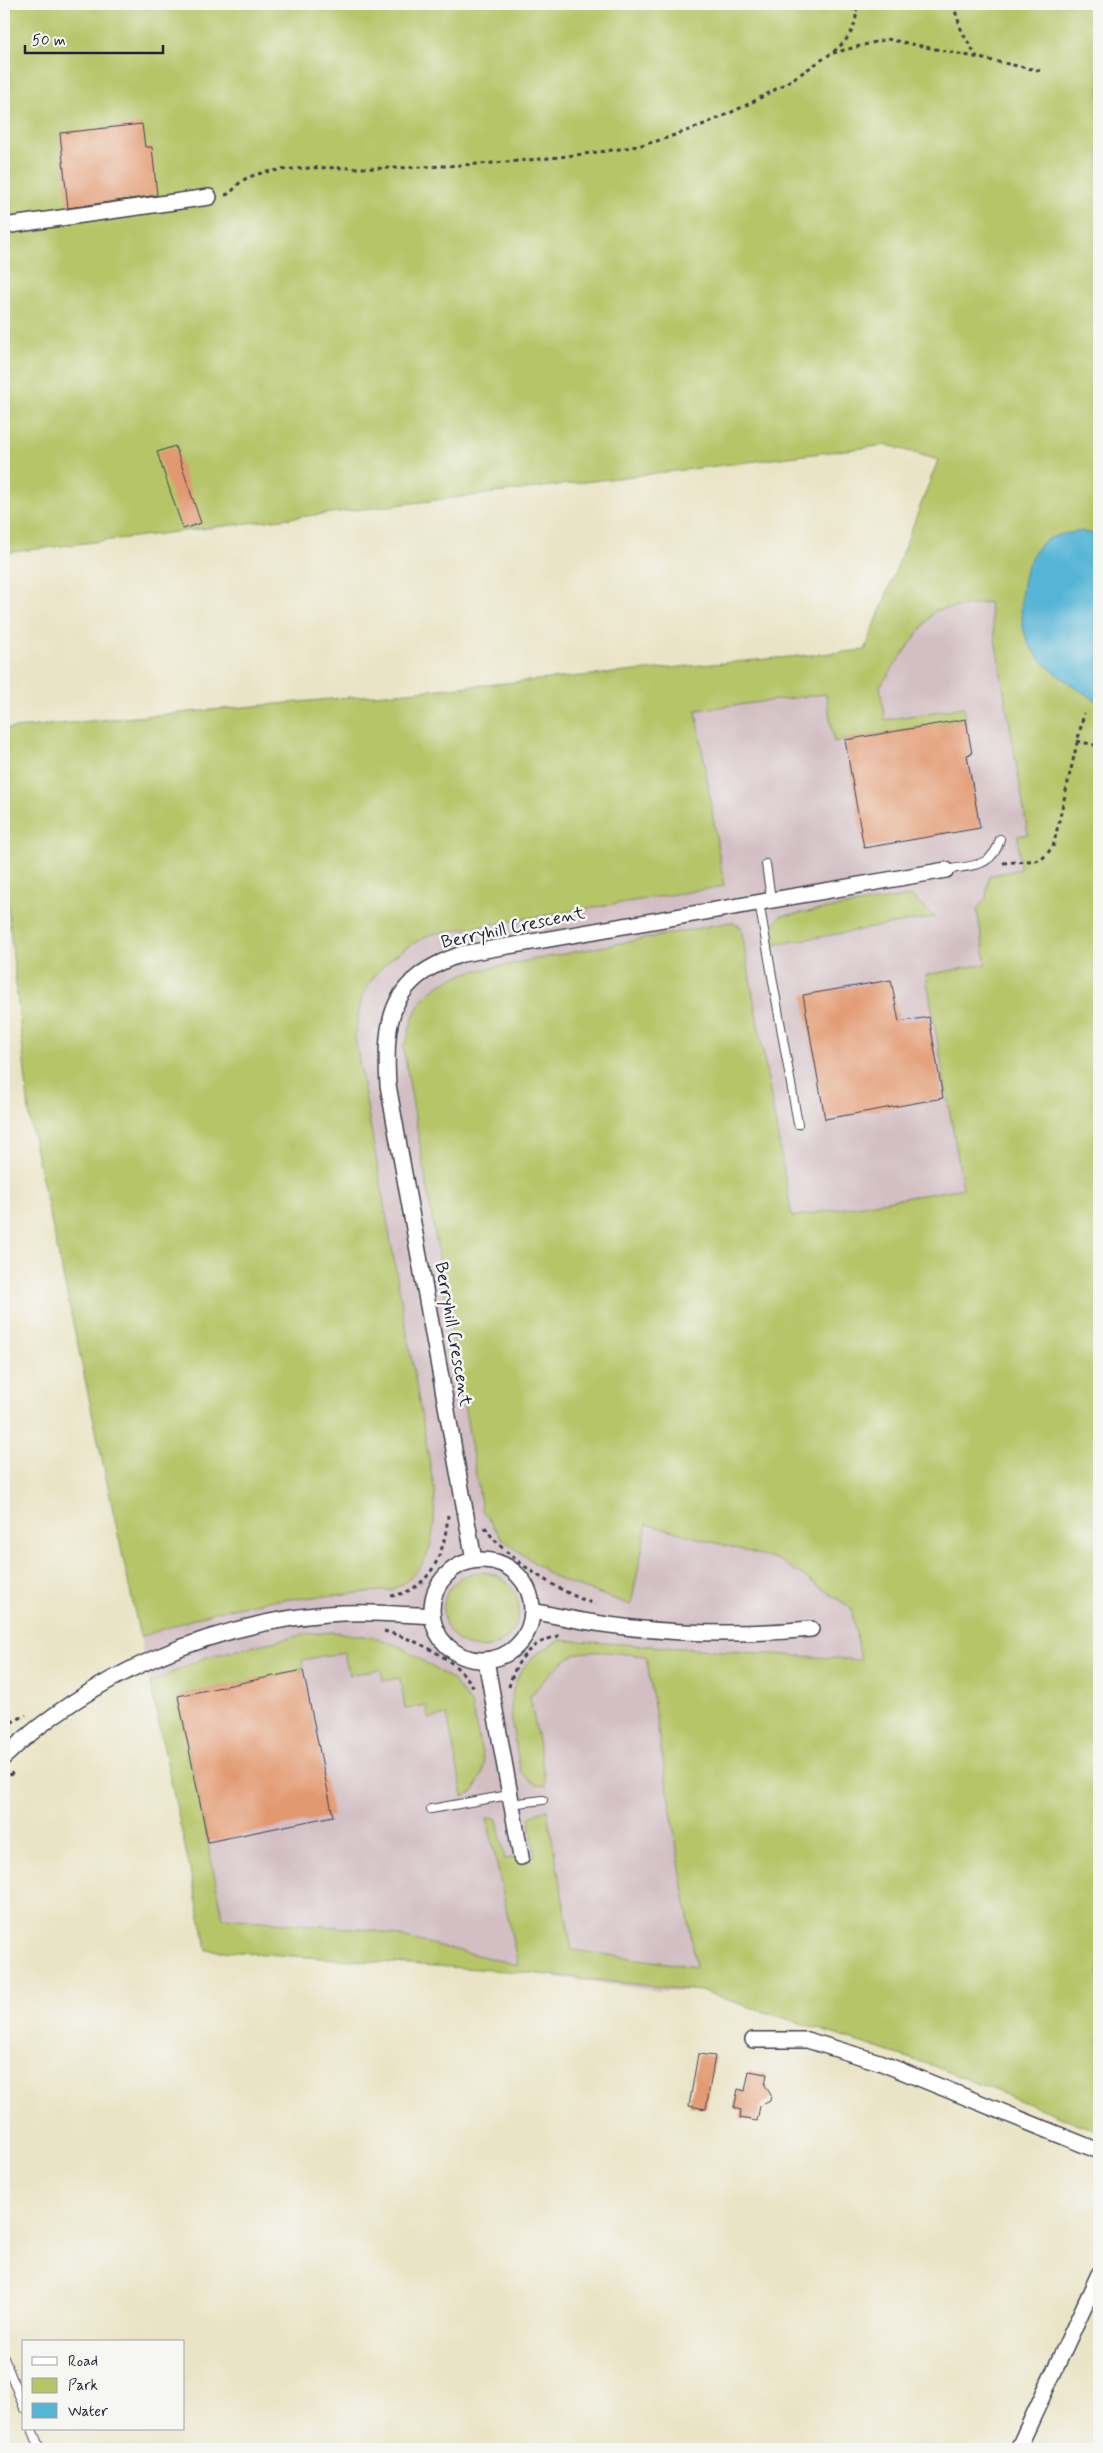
<svg xmlns="http://www.w3.org/2000/svg" width="1103" height="2453" font-family="Mynerve,sans-serif">
	<style>
		.industrial { fill: #d2bec3 }
		.green { fill: #b5c568; stroke: #6c7452 }
		.water { fill: #57b5d6; stroke: #3c6c88 }
		.building { fill: #e29870 }
		.lines { fill: none; stroke-linecap: round; stroke-linejoin: round }
		.lane-casing { stroke: #403f50; stroke-width: 10 }
		.street-casing { stroke: #403f50; stroke-width: 18 }
		.path { stroke: #403f50; stroke-width: 3; stroke-dasharray: 4 4; stroke-linecap: butt }
		.lane { stroke: #fff; stroke-width: 8 }
		.street { stroke: #fff; stroke-width: 15 }
		.labels { text-anchor: middle; dominant-baseline: central; stroke-width: 5; stroke-linejoin: round; paint-order: stroke }
		.street-label { font-size: 18px; fill: #22223b; stroke: #f6f6f2 }
	</style>
	<rect width="100%" height="100%" fill="#f6f6f2"/>
	<filter id="ink" filterUnits="userSpaceOnUse"><feTurbulence type="fractalNoise" baseFrequency=".02" numOctaves="2"/><feDisplacementMap in="SourceGraphic" scale="10" xChannelSelector="R" yChannelSelector="G"/><feConvolveMatrix kernelMatrix="1 2 1 2 8 2 1 2 1" color-interpolation-filters="sRGB"/></filter>
	<filter id="wash" filterUnits="userSpaceOnUse"><feTurbulence type="fractalNoise" baseFrequency=".0096" numOctaves="4" result="noise"/><feDisplacementMap in="SourceGraphic" scale="20" xChannelSelector="R" yChannelSelector="G"/><feGaussianBlur stdDeviation="1.12" result="paint"/><feColorMatrix in="noise" values="0 0 0 0 0 0 0 0 0 0 0 0 0 0 0 0 0 1.4 0 .05"/><feComposite in="paint" operator="in"/></filter>
	<g filter="url(#wash)">
		<rect width="100%" height="100%" fill="#eae4c6"/>
		<polygon class="industrial" points="939,460 1099,507 1090,1166 782,1220 933,2066 700,1991 657,1991 520,1972 207,1950 30,1122 4,868 4,729 865,650"/>
		<g class="green">
			<path d="M 4,4 L 1099,4 L 1099,2132 L 933,2066 L 700,1991 L 520,1972 L 207,1950 L 150,1683 L 206,1657 L 307,1634 L 334,1632 L 377,1638 L 401,1647 L 453,1680 L 471,1704 L 484,1762 L 483,1772 L 474,1791 L 463,1796 L 447,1715 L 429,1719 L 426,1705 L 405,1709 L 400,1678 L 383,1681 L 381,1669 L 349,1675 L 344,1652 L 302,1660 L 303,1670 L 178,1696 L 223,1918 L 373,1930 L 518,1965 L 487,1818 L 497,1819 L 505,1859 L 535,1855 L 529,1818 L 538,1812 L 547,1810 L 572,1950 L 696,1967 L 646,1656 C 628,1655 587,1647 572,1656 C 557,1664 542,1683 530,1696 L 546,1786 L 536,1785 L 521,1773 C 510,1715 495,1670 561,1640 L 861,1660 L 851,1608 L 779,1560 L 647,1524 L 631,1605 L 555,1578 L 502,1539 L 482,1510 L 403,1046 C 409,1038 409,1030 412,1021 C 422,991 442,981 469,972 L 731,922 L 741,927 L 792,1217 L 963,1188 L 926,975 L 986,964 L 977,909 L 986,898 L 989,876 L 1020,869 L 1018,836 L 1028,834 L 989,602 L 934,611 L 880,686 L 885,720 L 964,707 L 966,719 L 834,742 L 826,694 L 696,710 L 724,886 L 432,934 C 403,947 373,968 362,999 C 358,1011 357,1025 355,1038 L 435,1493 C 434,1537 435,1567 392,1590 L 267,1601 L 217,1611 L 140,1637 L 30,1122 L 4,868 L 4,729 L 865,650 L 938,460 L 887,445 L 4,553 Z"/>
			<polygon points="911,896 935,917 773,945 772,927 781,916"/>
			<circle cx="481" cy="1610" r="38"/>
		</g>
		<path class="water" d="M 1082,531 L 1099,536 L 1099,703 C 1076,687 1051,674 1033,651 C 1014,627 1018,559 1045,541 C 1056,534 1069,533 1082,531 Z"/>
		<g id="blocks">
			<g class="building">
				<polygon points="142,124 145,147 152,147 157,195 68,208 60,133"/>
				<polygon points="175,446 201,523 183,529 157,452"/>
				<polygon points="966,719 972,754 967,755 980,828 864,848 845,740"/>
				<polygon points="891,980 899,1022 929,1017 943,1098 825,1119 803,995"/>
				<polygon points="303,1670 333,1816 208,1842 178,1696"/>
				<polygon points="698,2054 715,2056 706,2109 689,2106"/>
				<polygon points="749,2071 767,2074 765,2085 771,2095 770,2101 760,2106 757,2121 740,2118 741,2110 734,2108 738,2089 745,2091"/>
			</g>
		</g>
	</g>
	<g filter="url(#ink)">
		<use href="#blocks" fill-opacity="0" stroke="#403f50" stroke-width="1"/>
		<g class="lines">
			<g class="lane-casing">
				<g id="lane">
					<polyline points="766,864 771,899"/>
					<path d="M 946,870 C 971,865 993,868 1000,839"/>
					<polyline points="759,902 798,1124"/>
					<polyline points="510,1804 543,1800"/>
					<polyline points="431,1809 509,1795"/>
					<polyline points="4,2358 24,2408"/>
					<polyline points="32,2429 40,2449"/>
				</g>
			</g>
			<g class="street-casing">
				<g id="street">
					<polyline points="4,226 209,197"/>
					<path d="M 474,1560 L 388,1085 C 384,1016 391,978 462,954 L 946,870"/>
					<circle cx="482" cy="1610" r="50"/>
					<path d="M 533,1611 C 624,1632 718,1638 811,1629"/>
					<polyline points="486,1660 521,1857"/>
					<path d="M 4,1757 C 89,1676 209,1624 327,1614 C 362,1611 397,1614 432,1616"/>
					<polyline points="753,2040 807,2040 879,2062 1099,2151"/>
					<polyline points="1018,2449 1099,2274"/>
				</g>
			</g>
			<g class="path">
				<polyline points="953,4 962,32 977,57"/>
				<polyline points="833,53 887,39 1042,71"/>
				<path d="M 225,195 C 232,194 235,186 242,181 C 255,172 277,170 293,169 C 327,166 361,169 395,168 C 458,166 521,162 584,154 C 612,150 642,147 669,137 C 717,121 763,99 805,71 C 831,53 860,40 856,4"/>
				<polyline points="1077,741 1099,746"/>
				<polyline points="1003,863 1041,860 1053,847 1084,713"/>
				<path d="M 485,1527 C 503,1557 562,1594 595,1604"/>
				<path d="M 391,1596 C 432,1590 445,1551 448,1515"/>
				<path d="M 384,1631 C 417,1640 456,1658 474,1688"/>
				<path d="M 509,1687 C 516,1658 533,1640 563,1635"/>
				<polyline points="4,1726 26,1715"/>
				<polyline points="4,1781 14,1771"/>
			</g>
			<use href="#lane" class="lane"/>
			<use href="#street" class="street"/>
		</g>
	</g>
	<g class="labels">
		<g class="street-label">
			<text transform="translate(513 928) rotate(-12)">Berryhill Crescent</text>
			<text transform="translate(453 1334) rotate(80)">Berryhill Crescent</text>
		</g>
	</g>
	<rect width="1103" height="2453" fill="none" stroke="#f6f6f2" stroke-width="20"/>
	<rect x="22" y="2340" width="162" height="90" fill="#f6f6f2" stroke="#a1a1a9"/>
	<rect x="32" y="2357" width="25" height="8" fill="#ffffff" stroke="#a1a1a9"/>
	<text x="68" y="2366" font-size="15" fill="#22223b">Road</text>
	<rect x="32" y="2378" width="25" height="15" fill="#b5c568" stroke="#a1a1a9"/>
	<text x="68" y="2390" font-size="15" fill="#22223b">Park</text>
	<rect x="32" y="2403" width="25" height="15" fill="#57b5d6" stroke="#a1a1a9"/>
	<text x="68" y="2416" font-size="15" fill="#22223b">Water</text>
	<path d="M25 45v8h138v-8" fill="none" stroke="#22223b" stroke-width="2.5"/>
	<text x="32" y="45" font-size="15" fill="#22223b" stroke="#f6f6f2" stroke-width="4" paint-order="stroke">50 m</text>
</svg>
